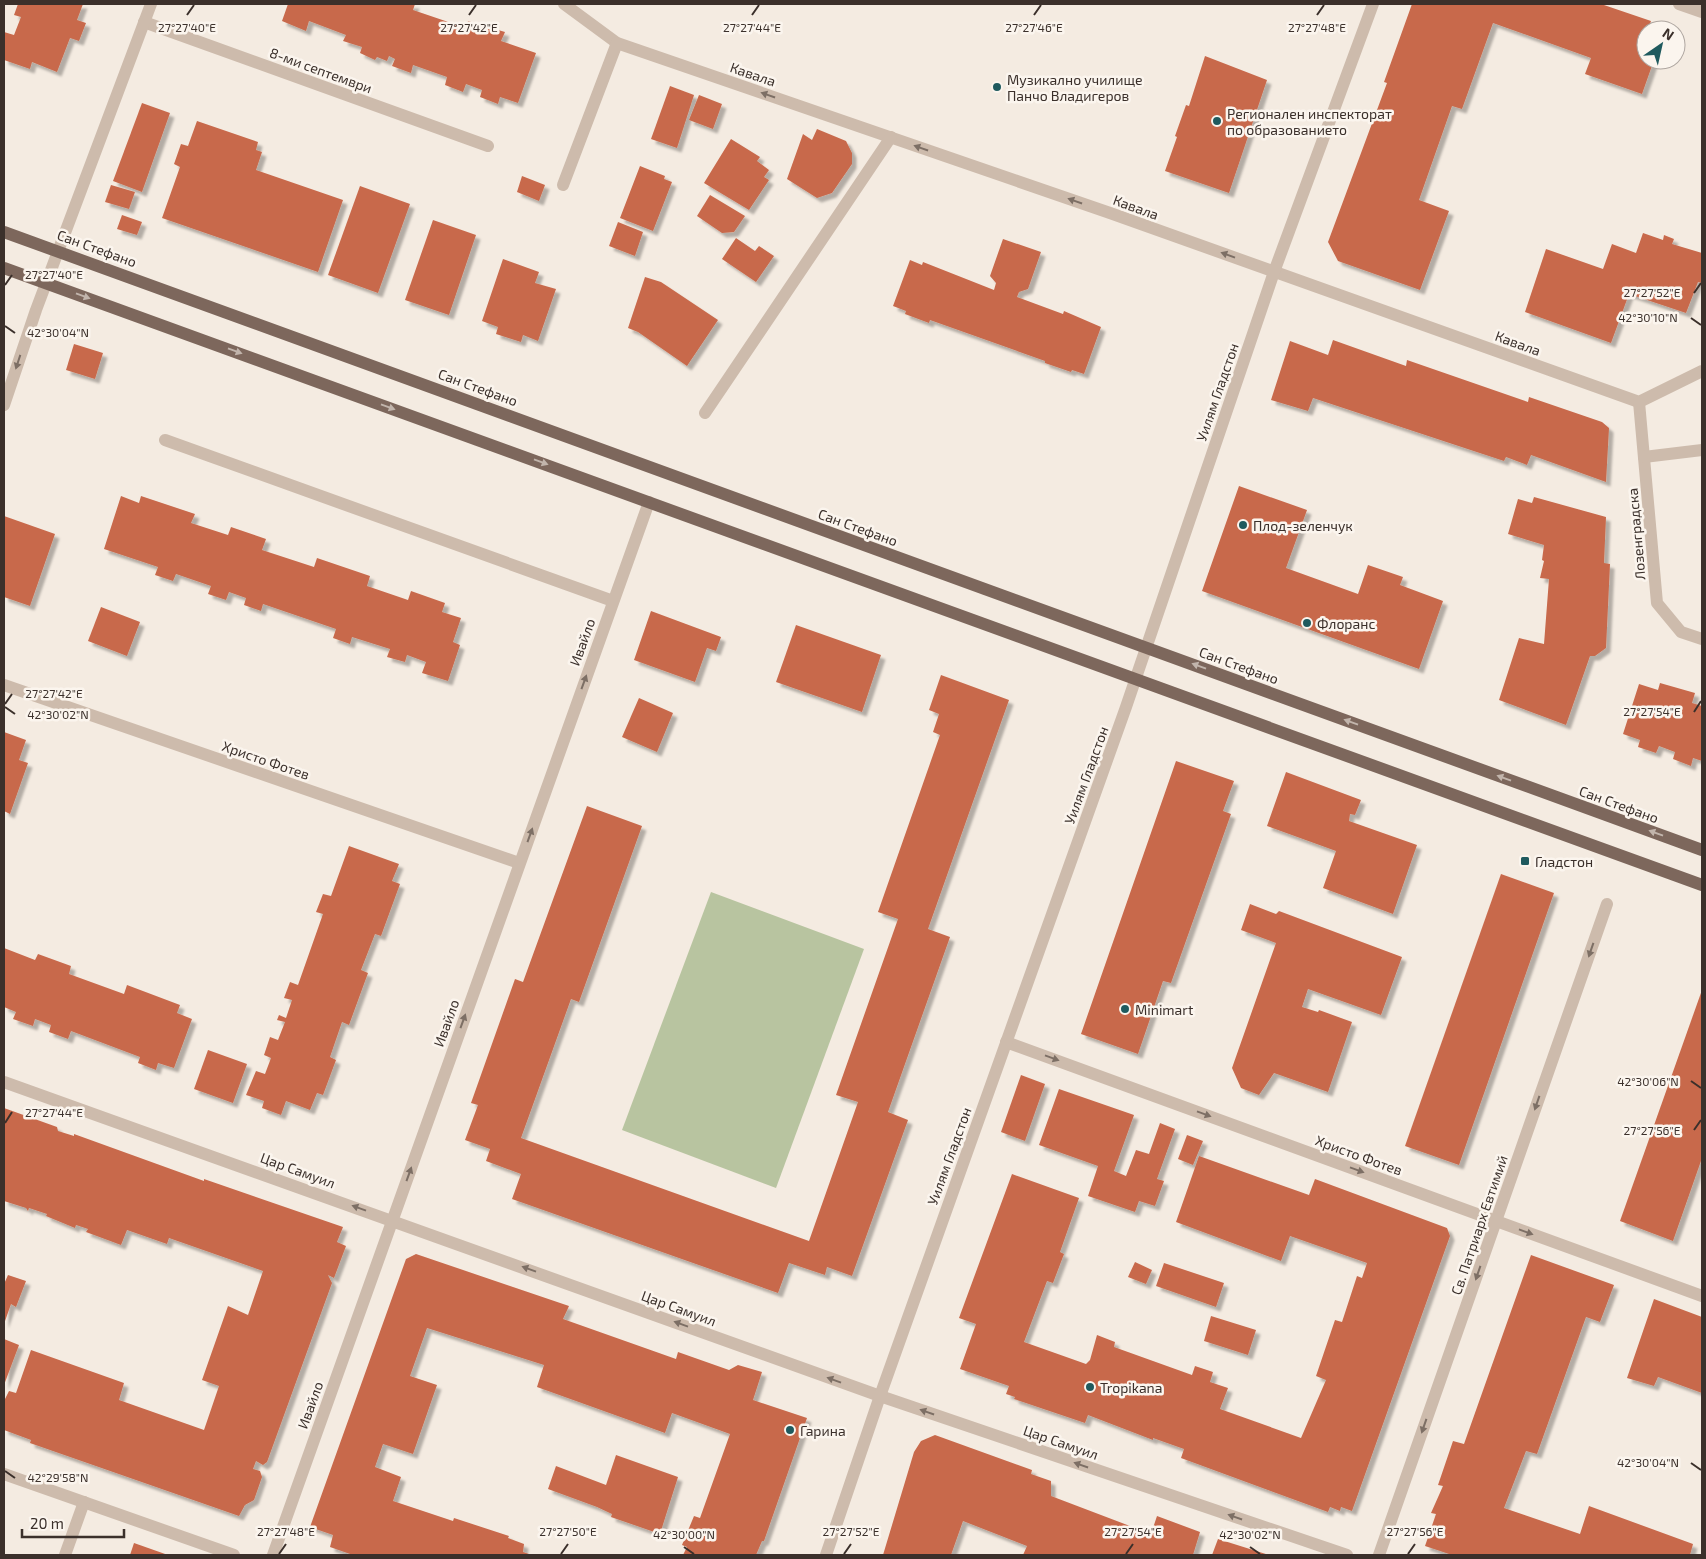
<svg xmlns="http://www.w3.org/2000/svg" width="1706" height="1559" font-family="'Exo 2',sans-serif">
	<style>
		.green { fill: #b8c4a0 }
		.building { fill: #c8694b; filter: url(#shadow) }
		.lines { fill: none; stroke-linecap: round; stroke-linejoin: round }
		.minor { stroke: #cdbbac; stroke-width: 12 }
		.major { stroke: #7d675c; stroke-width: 12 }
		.oneway { fill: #7d6f65 }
		.oneway2 { fill: #c2b5ac }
		.ticks { fill: none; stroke: #3b302b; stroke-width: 2 }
		.poi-dot { fill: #1f5a5e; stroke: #fbf5ee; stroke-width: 2 }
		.labels { text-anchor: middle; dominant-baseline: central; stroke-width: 5; stroke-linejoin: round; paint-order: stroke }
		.street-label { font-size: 14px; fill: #3b302b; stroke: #fbf5ee }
		.poi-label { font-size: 14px; fill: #3b302b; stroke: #fbf5ee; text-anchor: start }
		.ticks-label { font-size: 12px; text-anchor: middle; fill: #3b302b; stroke: #fbf5ee; stroke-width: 5; stroke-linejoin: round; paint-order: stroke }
	</style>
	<defs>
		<filter id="shadow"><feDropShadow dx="4.5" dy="4.5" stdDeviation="1" flood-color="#0004"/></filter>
	</defs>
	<rect width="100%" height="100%" fill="#f4ebe1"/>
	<polygon class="green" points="711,892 864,949 776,1188 622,1130"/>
	<g class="building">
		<polygon points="18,4 83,4 77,20 86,23 79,41 70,38 57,72 32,62 30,69 4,60 4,32 14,35 21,17 14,15"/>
		<polygon points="288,4 415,4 413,10 466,28 468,21 505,32 501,41 536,53 518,103 500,97 498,104 480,97 482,90 466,84 463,92 445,85 447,77 413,65 411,73 392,66 395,59 389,56 387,61 377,57 375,60 360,53 362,47 343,41 346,35 309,21 306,31 282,21"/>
		<polygon points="1412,4 1601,4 1651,21 1648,30 1646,30 1646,60 1654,60 1642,94 1585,74 1591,58 1493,23 1462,109 1452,106 1419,200 1449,211 1420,290 1338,261 1328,242 1387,83 1384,82"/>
		<polygon points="1205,56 1267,80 1229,193 1165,171 1177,137 1175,136 1186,105 1189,106"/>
		<polygon points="670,86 694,95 677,148 651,139"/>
		<polygon points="699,95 722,104 713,129 689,120"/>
		<polygon points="142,103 170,113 142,192 113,181"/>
		<polygon points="197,121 258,142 256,150 262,152 256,170 343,200 318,272 162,218 180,167 174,164 181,144 188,146"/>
		<polygon points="817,129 846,141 852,153 852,164 832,193 817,198 787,179 803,134 812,140"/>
		<polygon points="731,139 760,157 757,161 769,170 764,177 769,180 749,210 704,183"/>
		<polygon points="640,166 665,176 664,179 672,182 653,231 620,218"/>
		<polygon points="522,176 545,185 539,201 517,192"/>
		<polygon points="111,185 135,192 129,209 105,202"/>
		<polygon points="360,186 410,204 378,293 328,275"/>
		<polygon points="710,195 745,216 734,232 722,233 697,216"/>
		<polygon points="122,215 142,222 137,235 117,229"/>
		<polygon points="433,220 476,235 449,315 405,300"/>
		<polygon points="618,222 643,232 635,256 609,246"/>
		<polygon points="1643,233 1663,240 1664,235 1674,239 1672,244 1702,253 1702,283 1698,282 1686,313 1629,294 1611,343 1525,312 1546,249 1603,269 1612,244 1636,253"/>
		<polygon points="736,238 755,251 759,246 774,256 756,282 722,259"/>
		<polygon points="1003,239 1041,252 1028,289 1019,292 1017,297 1063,314 1064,311 1101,327 1084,374 1072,370 1071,372 1045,363 1045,361 930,320 929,323 905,314 906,311 893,306 910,260 922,265 923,262 994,290 996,283 990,276"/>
		<polygon points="503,259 539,272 535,283 556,289 538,341 523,335 521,342 496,334 498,327 482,321"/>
		<polygon points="645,277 661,282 718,320 687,366 638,332 628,328"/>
		<polygon points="1333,340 1406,366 1407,360 1528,402 1529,397 1602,422 1609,428 1606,482 1531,455 1527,465 1506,457 1504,461 1313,398 1308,411 1271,400 1290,341 1328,355"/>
		<polygon points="74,344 103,353 95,379 66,370"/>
		<polygon points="1239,486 1307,510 1286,568 1358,594 1368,565 1403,577 1400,585 1443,601 1419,669 1202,591"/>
		<polygon points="121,496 139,503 141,496 195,514 191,523 228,535 231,527 266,539 262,550 314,567 317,558 370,576 367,586 408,600 411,591 445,603 442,612 461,618 453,642 460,645 448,681 422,673 426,662 407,655 405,662 387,657 390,649 352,637 350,644 333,638 336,629 263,604 261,611 244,605 246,598 229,592 226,600 208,594 211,586 176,574 173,581 155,575 158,567 104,549"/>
		<polygon points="1534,497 1606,517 1604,563 1610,564 1606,648 1595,656 1590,656 1566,725 1499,700 1519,638 1544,644 1549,579 1540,578 1544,561 1542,560 1544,545 1508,534 1518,499 1532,503"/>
		<polygon points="4,516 55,534 30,606 4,597"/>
		<polygon points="101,607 140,622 127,656 88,641"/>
		<polygon points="651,611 721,637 716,651 707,648 695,682 634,660"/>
		<polygon points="796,625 881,655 862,712 776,682"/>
		<polygon points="941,675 1009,700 928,929 950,937 888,1112 908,1120 852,1276 827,1267 825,1275 789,1263 778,1293 512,1199 521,1174 486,1161 490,1149 465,1140 478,1105 471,1103 515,979 523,982 587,806 642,826 579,1002 571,999 521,1138 809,1241 858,1102 836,1095 898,919 878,912 940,735 933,732 939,714 929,710"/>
		<polygon points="1660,683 1695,693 1692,703 1702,706 1702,761 1693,758 1691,766 1673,759 1675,752 1659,746 1656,753 1638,747 1640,740 1623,734 1639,684 1658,690"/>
		<polygon points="639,698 673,713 657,752 622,737"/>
		<polygon points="4,732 26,740 19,760 28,763 10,814 4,811"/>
		<polygon points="1176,761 1234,781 1223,811 1231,814 1171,983 1163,981 1138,1054 1081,1034"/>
		<polygon points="1286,772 1361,800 1355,815 1350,814 1349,821 1417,845 1393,914 1323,888 1336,851 1267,826"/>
		<polygon points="349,846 399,864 392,881 400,884 381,936 375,934 361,970 368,973 349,1025 342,1022 330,1057 336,1060 323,1095 317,1093 310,1110 286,1101 281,1115 262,1108 264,1101 246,1095 256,1071 265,1074 271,1058 264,1055 270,1037 278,1040 285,1022 277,1020 279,1015 286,1018 292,1000 284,998 290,982 298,985 323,914 316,912 323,894 331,896"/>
		<polygon points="1501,874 1554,893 1459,1165 1405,1146"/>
		<polygon points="1250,904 1276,914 1279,911 1402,957 1381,1015 1308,989 1302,1007 1318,1012 1319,1010 1352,1022 1328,1092 1274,1073 1259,1095 1241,1088 1232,1068 1276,943 1241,930"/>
		<polygon points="4,948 35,960 38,954 71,966 69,974 124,994 127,985 180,1005 177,1013 192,1019 174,1068 158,1063 156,1070 138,1063 140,1057 71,1031 68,1039 49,1032 51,1025 35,1019 33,1026 13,1019 16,1012 4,1007"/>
		<polygon points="1702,990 1702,1158 1673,1241 1620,1221"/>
		<polygon points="208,1050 247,1064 233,1103 194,1089"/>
		<polygon points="1021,1075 1045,1084 1025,1141 1001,1132"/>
		<polygon points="1059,1089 1134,1115 1114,1171 1126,1176 1136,1150 1149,1154 1160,1123 1175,1129 1157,1179 1164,1181 1155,1206 1139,1201 1135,1212 1088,1196 1098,1166 1039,1145"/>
		<polygon points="4,1108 57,1127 58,1131 74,1136 74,1134 204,1181 204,1179 343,1227 337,1242 346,1246 334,1278 328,1275 332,1283 267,1462 263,1465 256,1461 253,1469 260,1471 262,1477 254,1500 245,1505 239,1516 30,1443 31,1440 4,1430 4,1401 9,1391 16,1393 31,1350 124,1383 119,1400 204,1430 219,1386 202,1380 228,1306 248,1315 263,1271 169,1238 167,1244 127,1230 121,1245 86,1232 88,1229 76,1225 75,1228 46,1216 47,1214 29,1208 28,1211 26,1208 4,1201"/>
		<polygon points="1187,1135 1203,1141 1193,1165 1178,1159"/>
		<polygon points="1199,1156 1309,1195 1315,1179 1447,1228 1450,1236 1352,1511 1341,1507 1340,1511 1330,1507 1328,1512 1181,1458 1184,1449 1153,1438 1153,1440 1088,1415 1085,1423 1014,1399 1015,1397 1006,1394 1009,1386 960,1369 976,1324 959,1318 1012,1174 1079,1198 1060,1252 1064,1254 1053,1283 1047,1281 1024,1342 1086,1364 1090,1360 1097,1335 1115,1342 1114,1347 1192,1375 1195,1366 1213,1372 1210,1382 1228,1388 1220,1409 1301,1438 1326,1380 1316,1376 1335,1320 1342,1322 1357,1276 1362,1278 1367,1263 1290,1236 1281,1261 1176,1222"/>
		<polygon points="416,1254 569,1306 563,1319 676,1359 678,1352 729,1370 738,1365 762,1372 753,1400 807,1418 764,1541 762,1541 756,1555 683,1555 687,1547 682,1545 694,1516 700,1518 730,1434 672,1413 665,1433 537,1387 544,1365 427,1328 410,1376 437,1385 413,1454 383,1444 375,1467 401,1477 393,1501 453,1521 454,1518 509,1536 508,1538 524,1544 523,1552 532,1555 353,1555 330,1547 333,1535 310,1527 406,1259"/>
		<polygon points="1531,1255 1614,1285 1600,1322 1586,1317 1537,1454 1526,1451 1504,1508 1580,1534 1589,1506 1693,1544 1690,1555 1452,1555 1425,1546 1436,1514 1431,1513 1443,1486 1438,1485 1453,1441 1464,1444"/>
		<polygon points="1135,1262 1152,1270 1146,1284 1128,1277"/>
		<polygon points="1164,1263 1224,1283 1216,1307 1156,1286"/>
		<polygon points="8,1275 26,1281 16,1307 11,1304 4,1324 4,1284"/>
		<polygon points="1654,1299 1702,1317 1702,1393 1658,1377 1654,1386 1627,1378"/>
		<polygon points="1211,1316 1256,1330 1248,1355 1204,1341"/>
		<polygon points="4,1339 19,1345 4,1385"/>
		<polygon points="935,1435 1032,1470 1031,1474 1051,1481 1051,1496 1151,1534 1157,1516 1200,1532 1193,1555 1023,1555 1027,1546 963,1521 951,1555 883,1555 914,1452 921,1441"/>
		<polygon points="616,1455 678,1477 660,1534 611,1517 612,1514 597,1507 548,1489 556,1466 606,1485"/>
		<polygon points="1218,1539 1269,1555 1212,1555"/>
		<polygon points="134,1543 168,1555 130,1555"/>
	</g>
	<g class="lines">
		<g class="minor">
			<polyline points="564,4 617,43 1110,213 1639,402 1702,371"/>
			<polyline points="1679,4 1702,12"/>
			<polyline points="144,22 488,146"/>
			<polyline points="563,185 617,43"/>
			<polyline points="1639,402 1657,603 1681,632 1702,639"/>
			<polyline points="4,405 36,310 151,4"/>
			<polyline points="705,413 891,137"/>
			<polyline points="165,440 613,601"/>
			<polyline points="1644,457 1702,450"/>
			<polyline points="4,685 519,863"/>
			<polyline points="1006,1042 1702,1296"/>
			<polyline points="4,1082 880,1396 1347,1555"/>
			<polyline points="4,1474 234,1555"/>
			<polyline points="65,1555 84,1502"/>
			<polyline points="273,1555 649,502"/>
			<polyline points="826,1555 880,1396 1126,707 1274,272 1373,4"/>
			<polyline points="1379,1555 1607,904"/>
		</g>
		<g class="major">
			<polyline points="4,232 1702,850"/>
			<polyline points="4,268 1702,885"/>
		</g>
	</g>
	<defs><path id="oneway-solid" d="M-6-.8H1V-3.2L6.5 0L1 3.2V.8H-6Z" transform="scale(1.25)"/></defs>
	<g class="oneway">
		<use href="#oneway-solid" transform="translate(768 95) rotate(-161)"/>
		<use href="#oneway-solid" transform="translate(921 148) rotate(-161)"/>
		<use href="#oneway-solid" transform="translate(1075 201) rotate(-161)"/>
		<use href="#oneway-solid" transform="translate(1228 255) rotate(-160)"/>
		<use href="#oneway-solid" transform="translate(18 362) rotate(108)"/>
		<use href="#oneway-solid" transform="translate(584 682) rotate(-70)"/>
		<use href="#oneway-solid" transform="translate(530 835) rotate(-70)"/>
		<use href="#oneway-solid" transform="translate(1591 950) rotate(109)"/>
		<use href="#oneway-solid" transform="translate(463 1021) rotate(-70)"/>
		<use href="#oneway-solid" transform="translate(1052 1058) rotate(20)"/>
		<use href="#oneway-solid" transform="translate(1537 1103) rotate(109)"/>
		<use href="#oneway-solid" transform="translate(1204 1114) rotate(20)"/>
		<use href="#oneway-solid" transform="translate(1357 1170) rotate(20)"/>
		<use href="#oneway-solid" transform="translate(409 1174) rotate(-70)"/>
		<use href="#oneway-solid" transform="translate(359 1208) rotate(-160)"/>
		<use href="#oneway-solid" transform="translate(1526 1232) rotate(20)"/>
		<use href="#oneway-solid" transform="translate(529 1269) rotate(-160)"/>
		<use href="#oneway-solid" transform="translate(1478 1273) rotate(109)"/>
		<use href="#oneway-solid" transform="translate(681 1324) rotate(-160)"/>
		<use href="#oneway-solid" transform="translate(834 1380) rotate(-160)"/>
		<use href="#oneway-solid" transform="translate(927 1412) rotate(-161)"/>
		<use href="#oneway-solid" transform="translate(1424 1426) rotate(109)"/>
		<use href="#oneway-solid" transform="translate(1081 1465) rotate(-161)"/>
		<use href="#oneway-solid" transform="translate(1235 1517) rotate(-161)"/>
	</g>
	<g class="oneway2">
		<use href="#oneway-solid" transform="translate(83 296) rotate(20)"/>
		<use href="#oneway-solid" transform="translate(235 351) rotate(20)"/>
		<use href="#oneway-solid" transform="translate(388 407) rotate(20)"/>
		<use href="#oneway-solid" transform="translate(541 462) rotate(20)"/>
		<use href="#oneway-solid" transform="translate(1199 666) rotate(-160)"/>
		<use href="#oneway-solid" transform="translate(1351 722) rotate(-160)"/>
		<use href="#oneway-solid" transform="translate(1504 778) rotate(-160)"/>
		<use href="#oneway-solid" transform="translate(1656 833) rotate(-160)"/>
	</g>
	<path class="ticks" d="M 187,15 L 194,5M 469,15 L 476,5M 752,15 L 759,5M 1034,15 L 1041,5M 1317,15 L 1324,5M 5,285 L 12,275M 1694,293 L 1701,283M 1691,318 L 1701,325M 5,326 L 15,333M 5,704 L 12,694M 5,707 L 15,714M 1694,712 L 1701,701M 1691,1081 L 1701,1088M 5,1123 L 12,1112M 1694,1130 L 1701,1120M 1691,1463 L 1701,1470M 5,1471 L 15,1478M 684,1547 L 694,1554M 1250,1547 L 1260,1554M 279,1554 L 286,1544M 561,1554 L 568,1544M 844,1554 L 851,1544M 1126,1554 L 1133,1544M 1408,1554 L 1415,1544"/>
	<g class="poi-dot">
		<circle cx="997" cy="87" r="5"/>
		<circle cx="1217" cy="121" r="5"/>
		<circle cx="1243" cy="525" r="5"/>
		<circle cx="1307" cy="623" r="5"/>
		<rect x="1520" y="856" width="10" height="10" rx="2.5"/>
		<circle cx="1125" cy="1009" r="5"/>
		<circle cx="1090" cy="1387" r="5"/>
		<circle cx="790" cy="1430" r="5"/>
	</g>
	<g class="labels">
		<g class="street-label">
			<text transform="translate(321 70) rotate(20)">8-ми септември</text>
			<text transform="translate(753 74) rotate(19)">Кавала</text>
			<text transform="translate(1136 207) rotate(20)">Кавала</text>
			<text transform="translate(97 248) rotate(20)">Сан Стефано</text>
			<text transform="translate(1518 343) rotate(20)">Кавала</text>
			<text transform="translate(478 387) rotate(20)">Сан Стефано</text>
			<text transform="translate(1217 392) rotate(-71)">Уилям Гладстон</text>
			<text transform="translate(858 527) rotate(20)">Сан Стефано</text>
			<text transform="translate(1636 534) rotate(-95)">Лозенградска</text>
			<text transform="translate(582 642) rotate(-70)">Ивайло</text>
			<text transform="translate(1239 665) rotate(20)">Сан Стефано</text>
			<text transform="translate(266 760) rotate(19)">Христо Фотев</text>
			<text transform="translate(1086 775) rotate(-70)">Уилям Гладстон</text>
			<text transform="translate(1619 804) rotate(20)">Сан Стефано</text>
			<text transform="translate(446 1023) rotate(-70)">Ивайло</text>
			<text transform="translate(1359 1155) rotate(20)">Христо Фотев</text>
			<text transform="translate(949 1156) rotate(-70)">Уилям Гладстон</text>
			<text transform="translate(298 1170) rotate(20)">Цар Самуил</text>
			<text transform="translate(1479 1225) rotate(-71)">Св. Патриарх Евтимий</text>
			<text transform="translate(679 1308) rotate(20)">Цар Самуил</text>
			<text transform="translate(310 1405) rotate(-70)">Ивайло</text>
			<text transform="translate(1061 1442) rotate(19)">Цар Самуил</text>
		</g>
		<g class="poi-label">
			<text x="1007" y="79">Музикално училище<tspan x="1007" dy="16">Панчо Владигеров</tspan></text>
			<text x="1227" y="113">Регионален инспекторат<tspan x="1227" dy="16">по образованието</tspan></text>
			<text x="1253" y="525">Плод-зеленчук</text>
			<text x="1317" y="623">Флоранс</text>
			<text x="1535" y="861">Гладстон</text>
			<text x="1135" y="1009">Minimart</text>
			<text x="1100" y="1387">Tropikana</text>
			<text x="800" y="1430">Гарина</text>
		</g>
	</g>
	<g class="ticks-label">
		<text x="469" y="32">27°27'42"E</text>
		<text x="1034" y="32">27°27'46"E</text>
		<text x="1317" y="32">27°27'48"E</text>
		<text x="187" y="32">27°27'40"E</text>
		<text x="752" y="32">27°27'44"E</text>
		<text x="54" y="279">27°27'40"E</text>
		<text x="1652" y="297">27°27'52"E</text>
		<text x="1648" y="322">42°30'10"N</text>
		<text x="58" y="337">42°30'04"N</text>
		<text x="54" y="698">27°27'42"E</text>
		<text x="1652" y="716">27°27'54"E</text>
		<text x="58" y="719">42°30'02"N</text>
		<text x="1648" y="1086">42°30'06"N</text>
		<text x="54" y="1117">27°27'44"E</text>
		<text x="1652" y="1135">27°27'56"E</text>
		<text x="1648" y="1467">42°30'04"N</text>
		<text x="58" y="1482">42°29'58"N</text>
		<text x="286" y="1536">27°27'48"E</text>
		<text x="568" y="1536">27°27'50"E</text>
		<text x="851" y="1536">27°27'52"E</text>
		<text x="1133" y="1536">27°27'54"E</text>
		<text x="1415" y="1536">27°27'56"E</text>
		<text x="684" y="1539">42°30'00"N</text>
		<text x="1250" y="1539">42°30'02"N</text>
	</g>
	<rect width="1706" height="1559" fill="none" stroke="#3b302b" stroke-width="10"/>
	<g transform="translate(1661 45) rotate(34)"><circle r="24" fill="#fbf5ee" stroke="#aea6a0"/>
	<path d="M0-4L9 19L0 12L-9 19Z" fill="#1f5a5e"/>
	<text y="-8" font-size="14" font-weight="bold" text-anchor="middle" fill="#3b302b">N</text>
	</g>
	<path d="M22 1529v8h102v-8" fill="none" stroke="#3b302b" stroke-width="2.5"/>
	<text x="30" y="1529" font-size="15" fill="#3b302b" stroke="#fbf5ee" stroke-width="4" paint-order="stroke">20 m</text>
</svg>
